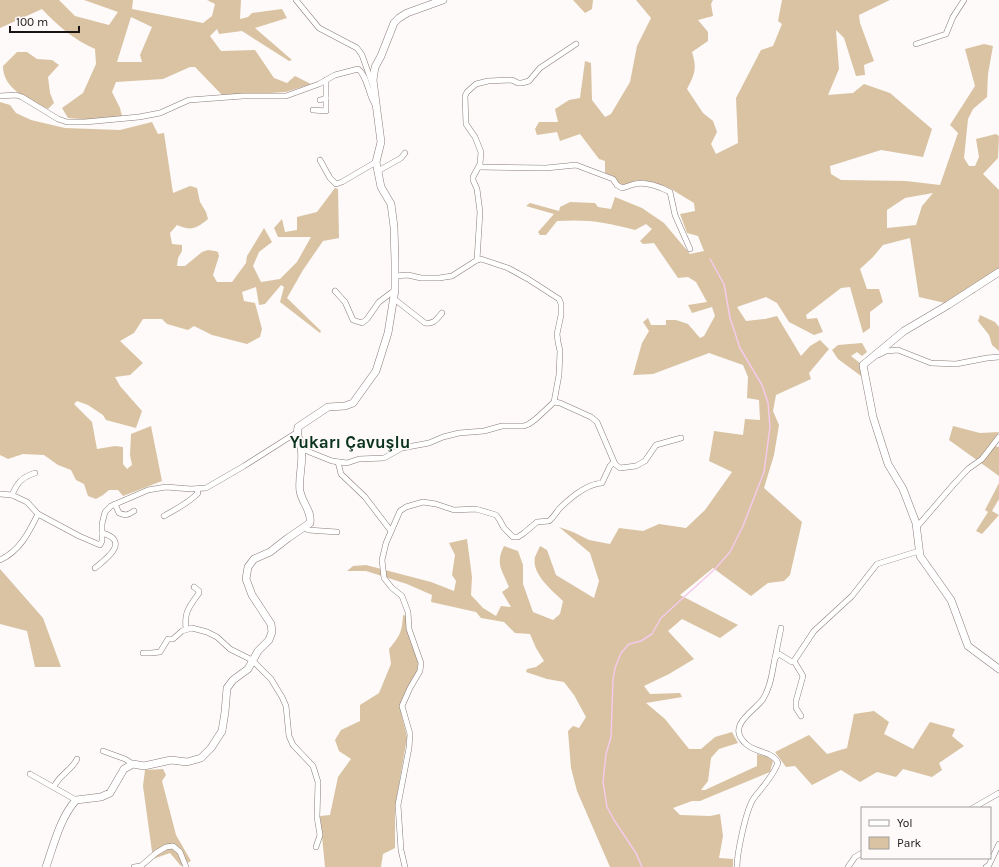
<svg xmlns="http://www.w3.org/2000/svg" width="999" height="867" font-family="Karla,sans-serif">
	<style>
		.green { fill: #d9c3a2; fill-rule: evenodd }
		.lines { fill: none; stroke-linecap: round; stroke-linejoin: round }
		.stream { stroke: #f5caea; stroke-width: 1.5 }
		.street-casing { stroke: #8a7c7a; stroke-width: 6 }
		.secondary-casing { stroke: #8a7c7a; stroke-width: 8 }
		.street { stroke: #fff; stroke-width: 5 }
		.secondary { stroke: #fff; stroke-width: 7 }
		.labels { text-anchor: middle; dominant-baseline: central; stroke-width: 3; stroke-linejoin: round; paint-order: stroke }
		.quarter-label { font-size: 17px; font-weight: bold; fill: #0b331d; stroke: #fdfaf9 }
	</style>
	<rect width="100%" height="100%" fill="#fdfaf9"/>
	<g class="green">
		<path d="M 0,0 L 59,0 L 75,16 L 109,25 L 118,12 L 84,0 L 133,0 L 132,9 L 203,23 L 212,16 L 215,4 L 207,0 L 241,0 L 240,19 L 248,17 L 252,13 L 282,9 L 287,18 L 255,28 L 292,60 L 289,61 L 242,31 L 219,34 L 217,29 L 210,36 L 221,51 L 255,50 L 274,78 L 287,83 L 295,76 L 311,84 L 286,92 L 223,96 L 195,67 L 190,67 L 163,79 L 116,82 L 112,92 L 120,108 L 122,116 L 92,120 L 68,118 L 62,108 L 83,93 L 96,64 L 95,49 C 74,40 57,25 42,9 L 0,28 ZM 131,17 L 152,27 L 140,55 L 142,62 L 117,62 Z"/>
		<polygon points="573,0 593,0 592,9 585,13"/>
		<path d="M 636,0 L 713,0 L 711,4 L 713,16 L 698,20 L 708,32 L 708,41 L 692,52 C 697,68 695,74 687,89 L 703,113 L 713,121 L 717,132 L 711,144 L 716,154 L 738,143 L 736,98 L 761,50 L 773,46 L 782,24 L 778,21 L 782,0 L 890,0 L 859,15 L 860,23 L 874,61 L 864,65 L 865,75 L 856,76 L 844,38 L 836,30 L 839,69 L 828,95 L 853,93 L 864,84 L 890,93 L 932,129 L 923,157 L 881,150 L 830,166 L 831,174 L 841,180 L 906,181 L 940,185 L 958,133 L 950,125 L 975,86 L 965,49 L 984,44 L 993,46 L 988,74 L 987,97 L 973,109 L 968,119 L 964,158 L 969,166 L 975,166 L 979,157 L 976,139 L 996,134 L 999,136 L 998,158 L 983,174 L 999,190 L 999,268 L 979,281 L 975,293 L 945,303 L 919,297 L 910,238 L 883,245 L 873,257 L 860,269 L 867,289 L 879,289 L 883,302 L 870,312 L 870,328 L 863,333 L 850,287 L 841,288 L 806,315 L 807,319 L 817,318 L 823,332 L 814,335 L 789,322 L 777,303 L 766,297 L 737,307 L 746,321 L 765,319 L 777,316 L 801,356 L 810,346 L 820,340 L 829,349 L 809,373 L 811,379 L 776,395 L 773,411 L 779,425 L 774,455 L 764,488 L 802,522 L 790,575 L 784,581 L 768,583 L 751,596 L 713,568 L 680,595 L 738,625 L 720,638 L 682,619 L 668,631 L 694,659 L 669,674 L 644,686 L 650,694 L 680,693 L 682,697 L 646,703 L 665,719 L 689,749 L 701,749 L 715,737 L 732,732 L 738,743 L 719,749 L 711,758 L 708,781 L 701,790 L 705,790 L 757,766 L 757,754 L 768,757 L 773,761 L 770,772 L 700,801 L 692,801 L 673,808 L 680,815 L 710,816 L 720,814 L 723,836 L 719,858 L 733,859 L 733,867 L 610,867 L 577,791 L 571,768 L 568,731 L 573,726 L 579,728 L 586,717 L 574,695 L 564,682 L 547,679 L 526,672 L 527,669 L 536,667 L 544,661 L 536,648 L 530,634 L 515,633 L 504,622 L 481,618 L 476,612 L 431,602 L 432,595 L 407,584 L 366,571 L 347,571 L 353,566 L 366,565 L 431,582 L 454,591 L 456,581 L 452,575 L 455,555 L 449,543 L 467,539 L 472,577 L 471,595 L 483,608 L 496,616 L 501,606 L 511,607 L 502,592 L 509,587 C 502,570 495,564 504,546 L 518,551 L 523,565 L 523,584 L 533,612 L 553,620 L 560,614 L 563,601 C 553,591 531,574 535,557 C 536,554 539,549 540,546 L 547,550 L 556,575 L 594,598 L 599,581 L 590,553 L 559,527 L 573,532 L 589,540 L 610,544 L 619,528 L 643,531 L 659,524 L 686,528 L 705,510 L 732,472 L 709,461 L 714,431 L 743,435 L 745,419 L 760,420 L 759,400 L 747,398 L 748,377 L 743,365 L 709,353 L 653,374 L 633,375 L 642,343 L 649,331 L 643,322 L 648,318 L 651,325 L 666,325 L 666,320 L 676,320 L 688,324 L 700,338 L 704,336 L 715,316 L 712,307 L 692,313 L 688,305 L 707,302 L 696,282 L 688,277 L 678,278 L 654,243 L 643,244 L 640,241 L 652,229 L 646,224 L 635,230 C 606,222 587,219 557,221 L 546,235 L 540,235 L 538,232 L 554,214 L 526,206 L 530,203 L 559,211 L 560,207 L 570,202 L 595,203 L 598,207 L 611,209 L 615,197 L 642,208 L 664,223 L 690,254 L 704,251 L 698,236 L 687,233 L 680,214 L 695,211 L 694,203 L 671,189 L 643,180 L 634,181 L 625,185 L 620,184 L 613,176 L 605,173 L 605,161 L 599,159 L 580,134 L 560,141 L 557,132 L 537,135 L 535,129 L 539,122 L 558,122 L 555,109 L 569,100 L 580,98 L 585,61 L 591,63 L 592,100 L 605,117 L 611,114 L 630,82 L 637,46 L 651,18 ZM 933,193 L 922,206 L 916,225 L 887,228 L 887,210 L 905,198 Z"/>
		<path d="M 17,52 L 27,52 L 37,59 L 52,60 L 59,65 L 48,77 L 50,93 L 54,103 L 48,109 C 29,99 3,90 3,66 Z"/>
		<path d="M 0,102 L 10,105 L 16,113 L 31,120 L 65,128 L 120,130 L 152,122 L 158,134 L 164,133 L 173,193 L 190,186 L 197,188 L 200,202 L 206,212 L 208,219 C 196,229 191,231 177,225 L 170,233 L 172,244 L 182,245 L 182,251 L 178,258 L 177,266 L 185,266 L 202,252 L 208,250 L 215,251 L 218,252 L 219,256 L 213,275 L 217,282 L 232,282 L 246,263 L 247,256 L 264,228 L 272,242 L 259,252 L 253,266 L 261,282 L 280,279 L 297,262 L 311,237 L 278,237 L 274,228 L 282,219 L 285,232 L 297,230 L 297,217 L 317,212 L 335,188 L 338,189 L 339,238 L 323,241 L 303,270 L 287,298 L 321,331 L 320,333 L 280,302 L 284,287 L 281,285 L 265,304 L 259,305 L 256,287 L 242,292 L 244,301 L 255,303 L 262,329 L 260,337 L 247,344 L 212,335 L 194,326 L 188,330 L 167,324 L 162,319 L 143,319 L 134,333 L 120,341 L 143,363 L 130,375 L 115,377 L 120,386 L 142,411 L 136,428 L 106,420 L 103,415 L 88,405 L 77,401 L 74,404 L 92,422 L 97,449 L 115,446 L 123,447 L 123,464 L 127,469 L 132,465 L 130,455 L 131,434 L 151,426 L 162,481 L 123,496 L 118,490 L 109,490 L 103,495 L 96,499 L 88,496 L 84,484 L 76,480 L 71,470 L 58,465 L 44,455 L 23,454 L 8,459 L 0,455 Z"/>
		<polygon points="980,315 995,322 999,327 999,351 992,345 989,335 978,321"/>
		<polygon points="862,343 867,352 862,356 857,352 851,356 861,364 861,376 838,359 832,350 838,345"/>
		<polygon points="953,426 980,433 999,432 990,445 999,447 999,476 949,440"/>
		<polygon points="999,483 999,499 992,511 999,515 982,534 976,531 988,512 985,510"/>
		<polygon points="0,569 43,618 61,667 35,667 27,631 0,624"/>
		<path d="M 403,615 L 406,616 C 410,632 421,656 417,671 C 414,683 403,692 401,705 C 399,711 406,729 407,738 L 395,807 L 395,848 L 383,854 L 381,867 L 325,867 L 320,816 L 330,815 L 338,777 L 351,759 L 339,751 L 335,740 L 341,730 L 360,721 L 360,705 L 379,693 L 391,664 L 389,649 C 400,636 402,632 403,615 Z"/>
		<polygon points="874,711 889,722 884,734 913,749 930,722 955,729 952,736 964,746 939,763 942,770 932,777 903,769 896,777 877,772 860,782 841,770 812,785 795,766 786,767 775,752 809,735 827,754 847,748 854,714"/>
		<polygon points="163,769 166,775 162,781 176,835 191,861 181,866 170,853 153,859 143,786 145,770"/>
	</g>
	<g class="lines">
		<polyline class="stream" points="642,867 636,853 614,820 607,807 603,782 606,754 611,737 613,680 615,668 621,653 629,644 641,641 652,634 661,618 715,569 730,552 743,526 764,472 770,427 768,403 762,385 740,348 730,318 724,284 710,259"/>
		<g class="street-casing">
			<g id="street">
				<polyline points="296,0 319,28 357,48 362,55 372,83"/>
				<polyline points="916,44 946,34 953,17 964,0"/>
				<path d="M 0,96 L 16,95 L 22,97 L 58,119 L 67,122 L 85,122 L 139,117 L 160,113 L 189,100 L 243,96 L 286,96 L 319,84 L 335,75 L 358,69 C 368,76 368,96 376,106"/>
				<polyline points="320,100 326,98"/>
				<polyline points="313,110 326,111 326,80"/>
				<polyline points="320,160 330,178 336,184 342,182 376,162"/>
				<path d="M 479,167 L 546,168 L 576,165 L 613,179 L 617,185 L 622,188 C 626,187 630,185 635,184 C 645,181 661,187 670,192 L 675,215 L 690,249"/>
				<polyline points="378,171 401,158 405,153"/>
				<polyline points="477,260 480,212 477,189 473,180 473,177 480,164 481,152 475,137 466,124 465,96 467,92 476,84 488,81 512,80 518,83 522,83 529,81 540,68 576,44"/>
				<polyline points="335,291 345,302 353,320 362,323 367,319 379,302 395,290"/>
				<path d="M 393,298 L 425,323 C 434,324 436,320 442,313"/>
				<polyline points="878,355 886,351 898,350 931,363 956,364 987,358 999,357"/>
				<polyline points="554,402 560,403 591,417 597,422 615,464 620,468 636,466 645,461 656,445 681,438"/>
				<polyline points="302,449 332,461 347,463 359,459 384,458 402,448 429,443 443,437 459,433 484,431 502,426 524,426 529,424 537,418 554,402 559,375 560,351 558,342 557,334 561,315 561,304 559,299 528,279 508,268 481,259 477,260 452,276 439,278 421,278 408,275 395,276"/>
				<polyline points="338,462 341,474 365,497 391,531"/>
				<polyline points="0,494 12,495 27,502 38,514 79,536 100,545 102,541 102,524 105,512 111,506 148,490 166,487 191,489 206,488 244,466 296,433"/>
				<path d="M 12,495 C 17,483 22,477 35,473"/>
				<path d="M 115,504 L 119,513 C 126,516 128,515 134,511"/>
				<path d="M 164,516 C 176,509 189,503 198,493 L 197,489"/>
				<polyline points="305,526 308,530 337,532"/>
				<polyline points="916,528 954,484 968,469 982,459 999,437"/>
				<path d="M 0,560 C 20,551 29,532 38,514"/>
				<path d="M 95,568 C 106,559 131,541 102,533"/>
				<path d="M 186,629 C 184,612 189,607 199,593 L 199,591 L 194,587"/>
				<polyline points="143,653 151,653 160,652 168,639 173,639 182,631 192,628 207,632 217,637 230,649 252,660 271,679 282,697 286,706 289,736 293,745 313,766 318,782 317,817 320,835 316,847"/>
				<polyline points="775,658 781,628"/>
				<polyline points="794,661 803,676 796,701 796,708 801,716"/>
				<polyline points="103,751 125,759 133,764"/>
				<polyline points="30,774 76,800"/>
				<path d="M 54,787 C 58,776 72,770 77,759"/>
				<polyline points="973,808 999,793"/>
				<polyline points="134,867 141,866 156,853 166,847 173,846 180,852 186,867"/>
				<path d="M 405,867 L 401,850 L 398,805 L 409,748 L 410,734 L 402,706 L 410,688 L 420,671 L 421,663 L 409,629 L 408,612 L 402,596 L 392,588 L 384,578 L 382,560 L 386,543 L 400,511 L 406,507 L 423,502 L 436,504 L 454,510 L 476,509 L 496,515 L 499,519 L 504,528 L 513,537 L 518,537 L 524,533 L 537,522 L 549,521 C 553,518 556,513 559,509 C 570,498 586,484 602,483 L 610,466 L 614,462"/>
				<path d="M 737,867 C 737,853 746,809 754,798 C 763,786 772,778 778,763 C 773,751 754,753 745,743 C 726,725 755,711 763,699 C 771,686 772,672 775,658 L 779,654 L 792,662 L 794,661 L 814,631 L 852,596 L 877,564 L 919,551"/>
				<polyline points="848,867 855,857 862,853"/>
				<polyline points="986,867 989,865 999,844"/>
			</g>
		</g>
		<g class="secondary-casing">
			<g id="secondary">
				<polyline points="999,272 948,305 904,331 863,365 873,417 888,464 903,489 916,523 920,556 951,600 968,646 999,669"/>
				<path d="M 46,867 C 54,844 60,818 76,800 L 101,797 L 110,793 L 124,769 L 133,764 L 144,766 L 171,760 L 187,762 L 201,758 L 211,748 L 222,731 L 225,712 L 227,688 L 233,680 L 248,669 L 258,651 L 269,640 L 272,632 L 271,624 L 252,595 L 246,579 L 248,567 L 254,559 L 270,552 L 288,538 L 310,523 C 312,511 302,503 300,491 C 298,477 304,461 301,448 C 300,440 296,435 298,427 L 328,407 L 345,406 L 353,403 L 376,371 L 388,333 L 395,290 L 395,261 L 394,227 L 391,204 L 381,187 L 376,162 L 381,142 L 373,80 L 375,67 L 381,56 L 394,23 L 399,18 L 407,13 L 443,0"/>
			</g>
		</g>
		<use href="#street" class="street"/>
		<use href="#secondary" class="secondary"/>
	</g>
	<g class="labels">
		<g class="quarter-label">
			<text x="350" y="442">Yukarı Çavuşlu</text>
		</g>
	</g>
	<rect x="861" y="807" width="130" height="52" fill="#fdfaf9" stroke="#a29e9d"/>
	<rect x="869" y="820" width="20" height="6" fill="#ffffff" stroke="#a29e9d"/>
	<text x="897" y="827" font-size="12" fill="#1a1514">Yol</text>
	<rect x="869" y="837" width="20" height="12" fill="#d9c3a2" stroke="#a29e9d"/>
	<text x="897" y="847" font-size="12" fill="#1a1514">Park</text>
	<path d="M10 26v6h69v-6" fill="none" stroke="#1a1514" stroke-width="2"/>
	<text x="16" y="26" font-size="12" fill="#1a1514" stroke="#fdfaf9" stroke-width="3" paint-order="stroke">100 m</text>
</svg>
